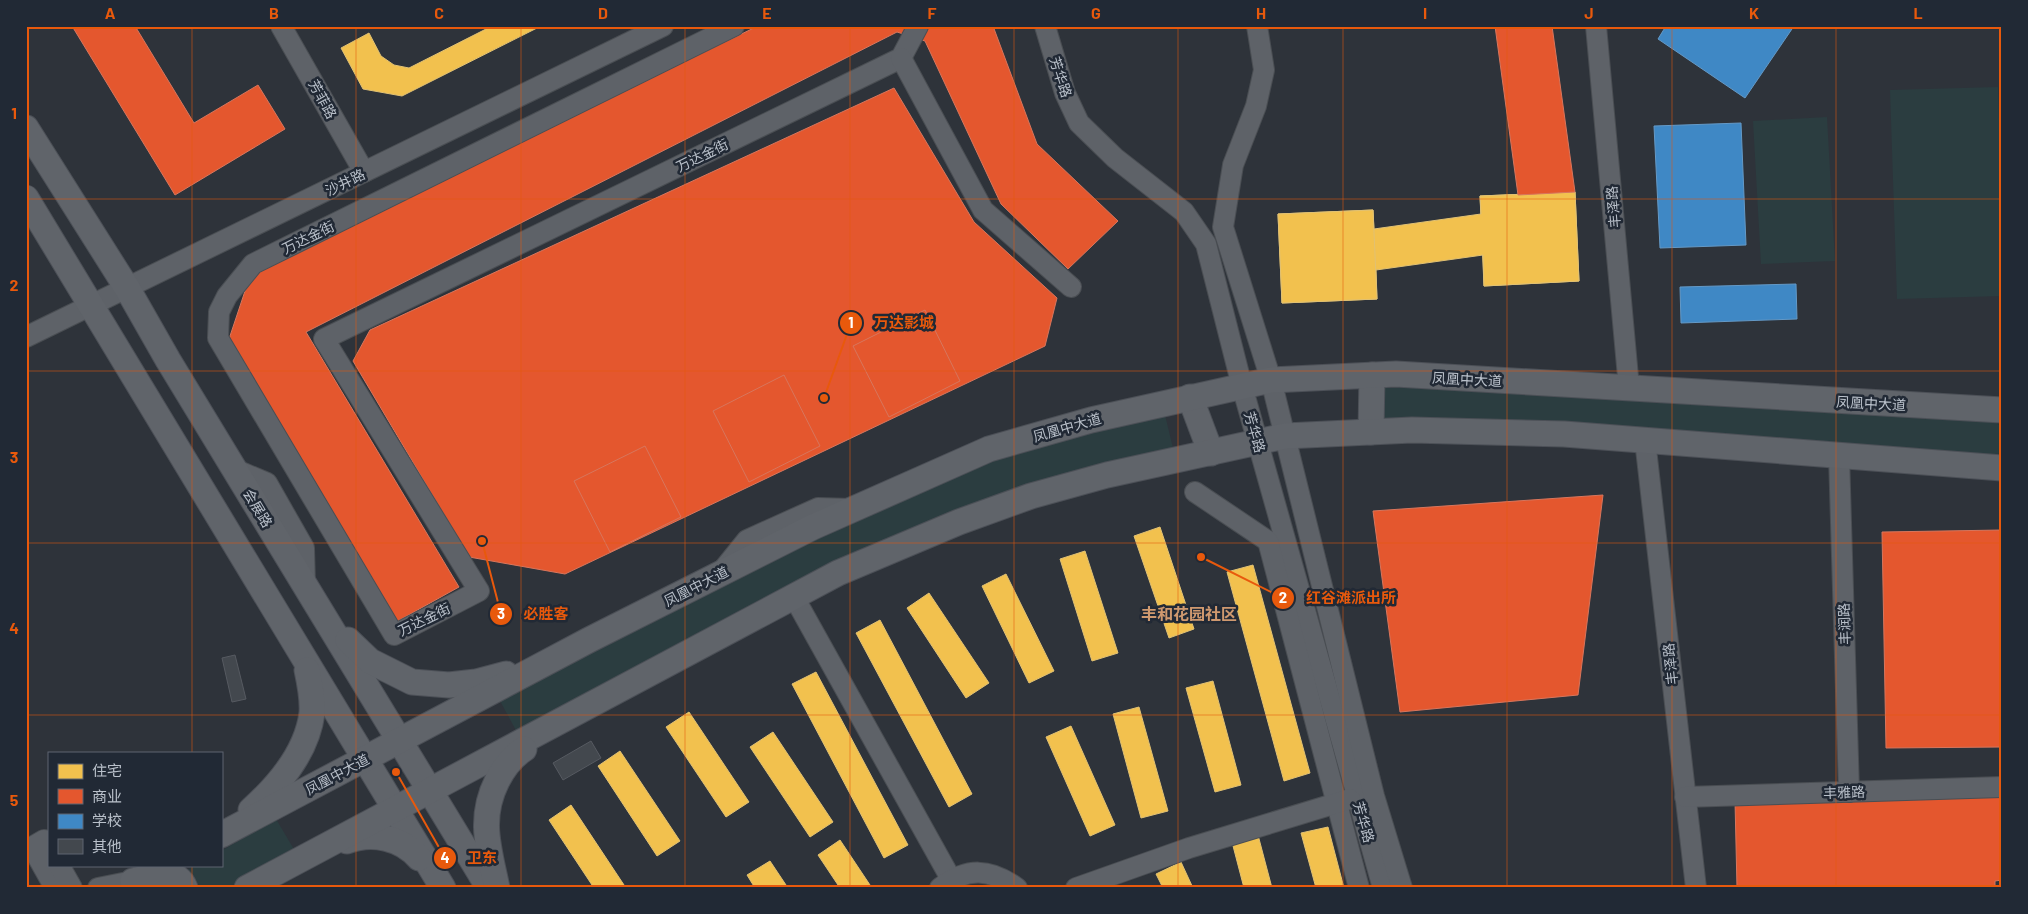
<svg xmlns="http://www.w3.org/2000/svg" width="2028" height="914" font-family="Barlow,'Noto Sans SC',sans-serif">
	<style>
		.green { fill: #2b3d40 }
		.homes { fill: #f2c14e; stroke: #e1c173 }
		.shops { fill: #e4572e; stroke: #d7765d }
		.schools { fill: #3f88c5; stroke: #6499c6 }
		.building { fill: #43484e; stroke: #565a61 }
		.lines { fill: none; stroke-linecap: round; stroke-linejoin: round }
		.minor-casing { stroke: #4a4e53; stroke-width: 22 }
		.major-casing { stroke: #4c5057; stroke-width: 27 }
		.minor { stroke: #5e6268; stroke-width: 20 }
		.major { stroke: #60646a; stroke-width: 25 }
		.grid { fill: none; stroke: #e8590c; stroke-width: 1; stroke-opacity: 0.55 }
		.labels { text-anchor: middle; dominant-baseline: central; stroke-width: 5; stroke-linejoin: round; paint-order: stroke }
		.street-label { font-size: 14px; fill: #b9c0ca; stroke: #212935 }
		.quarter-label { font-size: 16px; font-weight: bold; fill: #cf996f; stroke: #212935 }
		.leader { fill: none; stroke: #e8590c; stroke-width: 2 }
		.callout-dot { fill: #e8590c; stroke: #212935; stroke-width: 2 }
		.mark-label { font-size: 15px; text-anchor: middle; font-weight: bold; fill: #fff }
		.callout-label { font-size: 15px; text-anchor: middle; font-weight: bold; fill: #e8590c; stroke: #212935; stroke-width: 5; stroke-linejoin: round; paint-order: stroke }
		.neatline { fill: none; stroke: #e8590c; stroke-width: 2 }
		.grid-label { font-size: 16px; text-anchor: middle; font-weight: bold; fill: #e8590c }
	</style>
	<rect width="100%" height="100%" fill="#2e333a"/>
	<g class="green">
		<polygon points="1998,87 2002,214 2002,296 1897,299 1890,90"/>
		<polygon points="1827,117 1835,261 1761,264 1753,121"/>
		<polygon points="1470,385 1995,422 2002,427 2002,450 1997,456 1390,425 1381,418 1384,388"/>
		<polygon points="1165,415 1173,448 1023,488 518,734 500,701 719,585 879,506 996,458 1088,432"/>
		<polygon points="276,819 295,851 232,888 172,888 169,881 196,865 221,865 221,851"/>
	</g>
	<g class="homes">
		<polygon points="492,26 541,26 402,96 363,89 341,48 369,33 381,56 394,65 409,68"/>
		<polygon points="1575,192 1579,281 1484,286 1480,196"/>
		<polygon points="1575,192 1579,281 1484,286 1483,255 1376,270 1377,299 1282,303 1278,214 1373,210 1374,229 1481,214 1480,196"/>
		<polygon points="1373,210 1377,299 1282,303 1278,214"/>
		<polygon points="1160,527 1194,629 1169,638 1134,536"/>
		<polygon points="1085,551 1118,653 1092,661 1060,559"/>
		<polygon points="1253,565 1310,773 1284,781 1227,572"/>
		<polygon points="1006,574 1054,671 1029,683 982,586"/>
		<polygon points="929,593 989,683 966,698 907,608"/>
		<polygon points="880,620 972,794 949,807 856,633"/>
		<polygon points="816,672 908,845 884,858 792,684"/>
		<polygon points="1213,681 1241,785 1215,792 1186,688"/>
		<polygon points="1139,707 1168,811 1141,818 1113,714"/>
		<polygon points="689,712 749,802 726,817 666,727"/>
		<polygon points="1071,726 1115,825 1090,836 1046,737"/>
		<polygon points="773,732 833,822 810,837 750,747"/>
		<polygon points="620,751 680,841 657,856 598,766"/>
		<polygon points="571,805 626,888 594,888 549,820"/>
		<polygon points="1328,827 1344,888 1316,888 1301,833"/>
		<polygon points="1258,835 1272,888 1244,888 1232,842"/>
		<polygon points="840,840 872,888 840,888 818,855"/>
		<polygon points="770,861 788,888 755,888 747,875"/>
		<polygon points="1181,862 1193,888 1163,888 1156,874"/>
	</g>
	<g class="shops">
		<polygon points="72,26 135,26 194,123 258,85 285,129 175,195"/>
		<polygon points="758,26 993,26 1037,144 1118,221 1068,269 1001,204 925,41 897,32 306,332 459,587 396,622 226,348 252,270"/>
		<polygon points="1495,26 1552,26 1575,192 1518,195"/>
		<polygon points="894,88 974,222 1057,298 1045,346 565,574 469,557 353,361 370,330"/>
		<polygon points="925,310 960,381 889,417 853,346"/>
		<polygon points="784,375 820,446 749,482 713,411"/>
		<polygon points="645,446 681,517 610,552 574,481"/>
		<polygon points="1603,495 1578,695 1400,712 1373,511"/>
		<polygon points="2002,530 2002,747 1886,748 1882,532"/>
		<polygon points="2002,795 2002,880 1995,881 1995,888 1737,888 1735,801"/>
	</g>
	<g class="schools">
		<polygon points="1666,26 1794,26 1745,98 1658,39"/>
		<polygon points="1741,123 1746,245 1660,248 1654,126"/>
		<polygon points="1796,284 1797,319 1681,323 1680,287"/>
	</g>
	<g class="building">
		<polygon points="235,655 246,699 232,702 222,658"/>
		<polygon points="591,741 601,758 563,780 553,763"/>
	</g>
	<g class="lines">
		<g class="minor-casing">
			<g id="minor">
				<polyline points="281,26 364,172"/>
				<polyline points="734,26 253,264 227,296 219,312 218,338 394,635 479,591 324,339 901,58 918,26"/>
				<polyline points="1045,26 1065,93 1079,123 1115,158 1184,212 1206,244 1242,386 1383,888"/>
				<polyline points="1257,26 1264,70 1256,106 1233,165 1223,227 1271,380 1374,796 1402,888"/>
				<polyline points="1596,26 1629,388"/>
				<polyline points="901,58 983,210 1071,287"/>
				<polyline points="26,337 663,26"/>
				<polyline points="1645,440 1696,888"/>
				<polyline points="1839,455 1849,792"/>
				<polyline points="234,469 267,483 304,548 305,585"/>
				<polyline points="1195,492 1268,541 1359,888"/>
				<polyline points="722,571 747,540 818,508 851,509"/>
				<polyline points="794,597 951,879"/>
				<polyline points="1685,797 2002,787"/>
				<polyline points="49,848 44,840 32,847 55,888"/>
				<polyline points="59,865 72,888"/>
				<polyline points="98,888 133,881"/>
				<path d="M 940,888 C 967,867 990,868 1017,888"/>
				<polyline points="1076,888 1189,848 1350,799"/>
			</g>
		</g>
		<g class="major-casing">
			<g id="major">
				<polyline points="26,128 127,288 168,360 489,888"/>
				<polyline points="26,198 443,888"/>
				<polyline points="1190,397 1211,453"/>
				<polyline points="1371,432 1372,375"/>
				<polyline points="348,640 370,661 412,682 449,685 476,682 506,674"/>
				<path d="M 251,810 C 279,785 307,752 312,713 C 313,699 310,684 307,670"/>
				<polyline points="221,835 589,640 813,527 989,449 1091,420 1271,380 1396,374 2002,410"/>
				<path d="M 347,841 C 372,831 402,838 419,858"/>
				<path d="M 133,881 C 151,877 176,866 185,888"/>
				<polyline points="247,888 838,573 959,522 1031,496 1107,475 1285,436 1412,430 1564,434 2002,468"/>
				<path d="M 497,888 C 489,849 478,819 497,781 C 503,769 512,757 524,749"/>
			</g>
		</g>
		<use href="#minor" class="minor"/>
		<use href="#major" class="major"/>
	</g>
	<path class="grid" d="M 192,26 L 192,753M 356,26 L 356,888M 521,26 L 521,888M 685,26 L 685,888M 850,26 L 850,888M 1014,26 L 1014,888M 1178,26 L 1178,888M 1343,26 L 1343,888M 1507,26 L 1507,888M 1672,26 L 1672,888M 1836,26 L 1836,888M 26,199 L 2002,199M 26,371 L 2002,371M 26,543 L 2002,543M 26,715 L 2002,715M 192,865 L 192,888"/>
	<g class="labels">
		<g class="street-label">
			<text transform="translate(1061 77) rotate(72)">芳华路</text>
			<text transform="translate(323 99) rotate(61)">芳菲路</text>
			<text transform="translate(702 155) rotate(-26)">万达金街</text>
			<text transform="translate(345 182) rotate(-26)">沙井路</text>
			<text transform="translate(1613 207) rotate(-95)">丰泽路</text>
			<text transform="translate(308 237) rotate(-26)">万达金街</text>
			<text transform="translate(1467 379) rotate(3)">凤凰中大道</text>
			<text transform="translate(1871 403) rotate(3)">凤凰中大道</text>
			<text transform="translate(1067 427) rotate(-16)">凤凰中大道</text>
			<text transform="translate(1255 432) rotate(74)">芳华路</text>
			<text transform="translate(258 508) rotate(59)">会展路</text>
			<text transform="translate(696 586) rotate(-27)">凤凰中大道</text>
			<text transform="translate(424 619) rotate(-26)">万达金街</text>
			<text transform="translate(1844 624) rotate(-92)">丰润路</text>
			<text transform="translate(1670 664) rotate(-96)">丰泽路</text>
			<text transform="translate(337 774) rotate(-28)">凤凰中大道</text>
			<text transform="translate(1844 792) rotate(-2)">丰雅路</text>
			<text transform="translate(1364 822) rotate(74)">芳华路</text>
		</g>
		<g class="quarter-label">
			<text x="1189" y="613">丰和花园社区</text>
		</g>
	</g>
	<path class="leader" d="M824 398L851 323M1201 557L1283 598M482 541L501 614M396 772L445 858"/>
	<g class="callout-dot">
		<circle cx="824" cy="398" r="5"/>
		<circle cx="1201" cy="557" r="5"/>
		<circle cx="482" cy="541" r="5"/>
		<circle cx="396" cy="772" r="5"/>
		<circle cx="851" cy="323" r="12"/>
		<circle cx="1283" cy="598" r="12"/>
		<circle cx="501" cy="614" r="12"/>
		<circle cx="445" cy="858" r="12"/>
	</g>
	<g class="mark-label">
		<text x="851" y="328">1</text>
		<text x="1283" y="603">2</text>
		<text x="501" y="619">3</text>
		<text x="445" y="863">4</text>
	</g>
	<g class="callout-label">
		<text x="904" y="328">万达影城</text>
		<text x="1351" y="603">红谷滩派出所</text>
		<text x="546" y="619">必胜客</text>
		<text x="482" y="863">卫东</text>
	</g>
	<rect width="2028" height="914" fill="none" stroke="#212935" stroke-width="55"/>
	<rect x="48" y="752" width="175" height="115" fill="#212935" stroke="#5e6571"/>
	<rect x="58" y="764" width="25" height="15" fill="#f2c14e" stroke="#5e6571"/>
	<text x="92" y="776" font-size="15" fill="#b9c0ca">住宅</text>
	<rect x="58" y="789" width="25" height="15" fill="#e4572e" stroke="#5e6571"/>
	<text x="92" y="802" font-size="15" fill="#b9c0ca">商业</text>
	<rect x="58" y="814" width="25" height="15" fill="#3f88c5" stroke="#5e6571"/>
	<text x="92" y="826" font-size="15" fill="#b9c0ca">学校</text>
	<rect x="58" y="839" width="25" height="15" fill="#43484e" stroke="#5e6571"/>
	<text x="92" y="852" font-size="15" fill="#b9c0ca">其他</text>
	<rect x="28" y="28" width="1972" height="858" class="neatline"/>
	<g class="grid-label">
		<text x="110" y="19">A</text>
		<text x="274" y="19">B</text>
		<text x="439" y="19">C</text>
		<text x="603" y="19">D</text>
		<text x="767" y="19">E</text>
		<text x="932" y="19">F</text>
		<text x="1096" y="19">G</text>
		<text x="1261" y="19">H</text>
		<text x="1425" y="19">I</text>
		<text x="1589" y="19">J</text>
		<text x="1754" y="19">K</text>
		<text x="1918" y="19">L</text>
		<text x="14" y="119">1</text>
		<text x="14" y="291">2</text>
		<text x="14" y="463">3</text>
		<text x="14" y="634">4</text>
		<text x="14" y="806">5</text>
	</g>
</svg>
